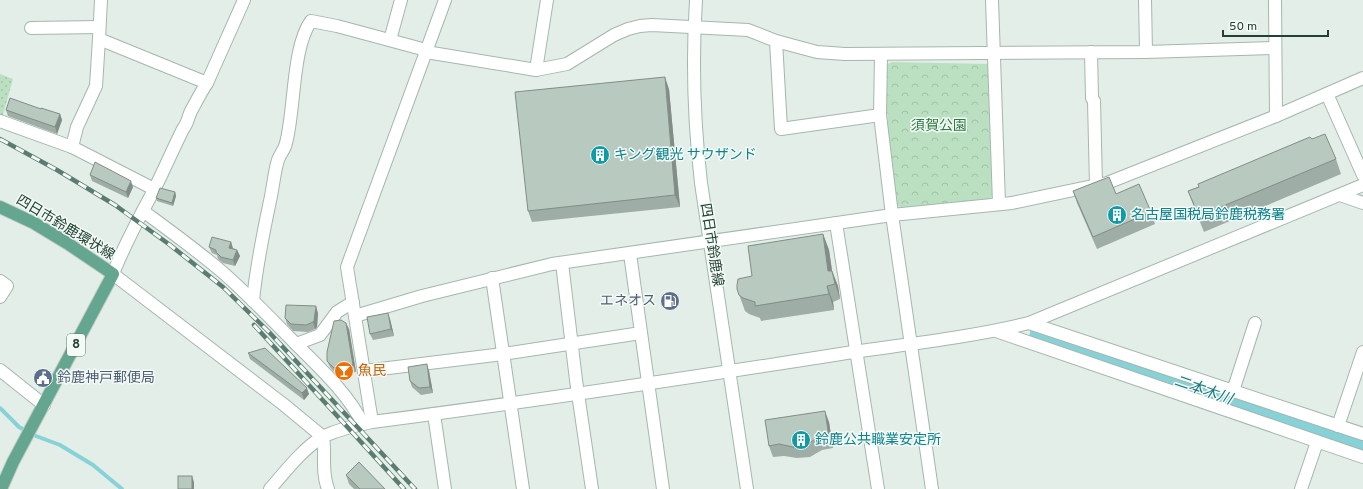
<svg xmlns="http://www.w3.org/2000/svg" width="1363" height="489" font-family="Overpass,'Noto Sans JP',sans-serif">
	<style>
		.grass { fill: url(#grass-dots) }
		.forest { fill: url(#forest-crowns) }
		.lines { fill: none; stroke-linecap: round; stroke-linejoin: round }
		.stream { stroke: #87d2d7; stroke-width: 4 }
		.river { stroke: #87d2d7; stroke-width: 25 }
		.minor-casing { stroke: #a5b7af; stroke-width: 14 }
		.tertiary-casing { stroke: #a5b7af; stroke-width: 14 }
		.secondary-casing { stroke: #a0baae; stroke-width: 14 }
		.primary-casing { stroke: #c1cac6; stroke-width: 14 }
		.minor { stroke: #fff; stroke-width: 12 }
		.tertiary { stroke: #fff; stroke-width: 12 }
		.secondary { stroke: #fff; stroke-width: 12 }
		.primary { stroke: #64a68f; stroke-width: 12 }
		.rail-casing { stroke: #5b7c70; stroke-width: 4.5 }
		.rail { stroke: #f4faf6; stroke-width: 3; stroke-dasharray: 9; stroke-linecap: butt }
		.wall { fill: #9eada5 }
		.shaded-wall { fill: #818d86 }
		.building { fill: #b8c9c0; stroke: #818d86 }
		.labels { text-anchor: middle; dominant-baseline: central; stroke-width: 3; stroke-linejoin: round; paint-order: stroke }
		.shield { fill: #f4faf6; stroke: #60786f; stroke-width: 1 }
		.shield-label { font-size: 13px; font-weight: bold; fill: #214135 }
		.park-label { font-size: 14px; fill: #287b3f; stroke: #f4faf6 }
		.culture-label { font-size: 14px; fill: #0d838f; stroke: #f4faf6; text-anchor: start }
		.street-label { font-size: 14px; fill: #214135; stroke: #f4faf6 }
		.service-label { font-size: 14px; fill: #4e5e75; stroke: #f4faf6; text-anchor: end }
		.food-label { font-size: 14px; fill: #c56008; stroke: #f4faf6; text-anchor: start }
		.water-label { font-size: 15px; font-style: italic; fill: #167a81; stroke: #f4faf6 }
	</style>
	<defs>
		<pattern id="grass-dots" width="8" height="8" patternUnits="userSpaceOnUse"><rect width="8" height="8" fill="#bae0c1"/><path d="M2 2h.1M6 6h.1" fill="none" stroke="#a0c1a6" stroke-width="1.8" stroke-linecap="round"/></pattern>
		<pattern id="forest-crowns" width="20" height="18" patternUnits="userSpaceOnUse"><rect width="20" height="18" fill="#bae0c1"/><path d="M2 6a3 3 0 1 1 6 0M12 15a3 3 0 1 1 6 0" fill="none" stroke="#a0c1a6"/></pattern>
	</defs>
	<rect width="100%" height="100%" fill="#e3eee8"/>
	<polygon class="grass" points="0,74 13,79 2,118 0,118"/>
	<polygon class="forest" points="892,62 990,64 992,196 988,201 903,209 895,204 888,128 885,65"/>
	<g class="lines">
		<polyline class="stream" points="0,408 19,427 36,436 60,445 93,465 122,489"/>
		<polyline class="river" points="1042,336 1363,447"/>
		<g class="minor-casing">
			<g id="minor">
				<polyline points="101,0 99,39 207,83"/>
				<polyline points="992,0 999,203"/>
				<polyline points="1145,0 1146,52"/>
				<polyline points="1275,0 1276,116"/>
				<polyline points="31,28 99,27"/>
				<polyline points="390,40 401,0"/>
				<polyline points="776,41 781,129 880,115"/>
				<polyline points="426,52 536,70 567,64 614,35 628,29 640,26 652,25 748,30 776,41 817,52 845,54 1146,52 1275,48"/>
				<polyline points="1091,52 1092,98 1094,101 1096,185"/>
				<polyline points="881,55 880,115 892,215 932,489"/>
				<polyline points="536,70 547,0"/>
				<polyline points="1327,94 1363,175"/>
				<polyline points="0,121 72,147 154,189"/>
				<polyline points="72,147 77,127 96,86 99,39"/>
				<polyline points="1340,195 1363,203"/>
				<path d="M 143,211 C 169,230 195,249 220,270 C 248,294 273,321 299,347 C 322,370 348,394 363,424"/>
				<polyline points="836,223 878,489"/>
				<polyline points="630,254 663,489"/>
				<polyline points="562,263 576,380 592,489"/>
				<path d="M 113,274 C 124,245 139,218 154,190 C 164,170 173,149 183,129 C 188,123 188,117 191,111 C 196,102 201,92 207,83 L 244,0"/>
				<polyline points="492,278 523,489"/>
				<polyline points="0,281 7,286 0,297"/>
				<path d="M 253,301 C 256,267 263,234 270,201 C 273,188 274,173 278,160 C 280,154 285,149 286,143 C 295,110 292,47 311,21 L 337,26 L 426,50"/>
				<polyline points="355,316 422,296 552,264 892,215 1012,203 1107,183 1276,116 1363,78"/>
				<polyline points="1029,323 1363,434"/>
				<polyline points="296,344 320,335 337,312 353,302"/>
				<polyline points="0,370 44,405"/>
				<polyline points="364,371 503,354 641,333"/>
				<polyline points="1233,391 1255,323"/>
				<polyline points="434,414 445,489"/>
				<polyline points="372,422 347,267 445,0"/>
				<polyline points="1338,426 1363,352"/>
				<polyline points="1301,489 1317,442"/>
			</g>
		</g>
		<g class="tertiary-casing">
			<g id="tertiary">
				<path d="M 113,274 L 283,404 L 323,437 C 326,456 321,471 328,489"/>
				<polyline points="996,331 1363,457"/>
				<path d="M 270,489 C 285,472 304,447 324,436 C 338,430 357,425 372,422 C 520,403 668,381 815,358 C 886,346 959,340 1029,323 L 1363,185"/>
			</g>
		</g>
		<g class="secondary-casing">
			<path id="secondary" d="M 696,0 C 692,61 694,122 701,183 L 747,489"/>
		</g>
		<g class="primary-casing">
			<polyline id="primary" points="0,207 34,223 67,243 113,274 13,462 1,489"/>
		</g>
		<use href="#minor" class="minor"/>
		<use href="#tertiary" class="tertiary"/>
		<use href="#secondary" class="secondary"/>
		<use href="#primary" class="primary"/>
		<g class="rail-casing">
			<g id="rail">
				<polyline points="0,139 57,170 115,205 170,245 223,287 269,332 415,489"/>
				<polyline points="254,325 404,489"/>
			</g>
		</g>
		<use href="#rail" class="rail"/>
	</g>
	<g class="wall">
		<polygon points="669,89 680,207 532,222 528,211"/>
		<polygon points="41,109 60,114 62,120 57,134 8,116 6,110"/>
		<polygon points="1312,139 1336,159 1341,174 1204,232 1194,207 1188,191"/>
		<polygon points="90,175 133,187 128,198 92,181"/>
		<polygon points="1073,191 1116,194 1151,212 1155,224 1097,249 1077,203"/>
		<polygon points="175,192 176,196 173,206 157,201 156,198"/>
		<polygon points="823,234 829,250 832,271 838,286 840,299 833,302 834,310 761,321 760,318 749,314 745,311 737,289 752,276"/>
		<polygon points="231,242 233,248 237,250 240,256 235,266 223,263 218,259 217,255 212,253 209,247"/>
		<polygon points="318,313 317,327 315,329 308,332 293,331 287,324 285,318"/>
		<polygon points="390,319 394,336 373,340 370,334"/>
		<polygon points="349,329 356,372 336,374 330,367 327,361"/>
		<polygon points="248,353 309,394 304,400 250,359"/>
		<polygon points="429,371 433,393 421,395 412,387 410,381"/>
		<polygon points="829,422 833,448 822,450 810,457 797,458 784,456 773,457 769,446"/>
		<polygon points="346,475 385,489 354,489 349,484"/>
	</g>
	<g class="shaded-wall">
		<polygon points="665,77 669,89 680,207 675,195"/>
		<polygon points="60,114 62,120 57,134 55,127"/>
		<polygon points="131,181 133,187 128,198 126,192"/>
		<polygon points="175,192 176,196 173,206 172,203"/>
		<polygon points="823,234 829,250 834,284 828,271"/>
		<polygon points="231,242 233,249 229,248"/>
		<polygon points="237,250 240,256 235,266 233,260"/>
		<polygon points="832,271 838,286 840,299 835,284"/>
		<polygon points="827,286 833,302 834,310 829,294"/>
		<polygon points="316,306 318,313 317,327 315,329 313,322"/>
		<polygon points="388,313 390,319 394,336 391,329"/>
		<polygon points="346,323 349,329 356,372 353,365"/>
		<polygon points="427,364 429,371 433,393 430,387"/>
		<polygon points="307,388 309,394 304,400 302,393"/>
		<polygon points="825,411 829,422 833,448 829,437"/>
		<polygon points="192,476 194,482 194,489 192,489"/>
	</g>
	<g class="building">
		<polygon points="665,77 675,195 528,211 515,92"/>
		<polygon points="10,98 41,109 41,108 60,114 55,127 6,110"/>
		<polygon points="1325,134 1336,159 1199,216 1188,191 1199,187 1198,184 1310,137 1312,139"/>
		<polygon points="95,162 131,181 126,192 90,175"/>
		<polygon points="1109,177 1116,194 1139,184 1151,212 1093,237 1073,191"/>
		<polygon points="160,188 175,192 172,203 156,198"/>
		<polygon points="823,234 828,271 832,271 835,284 827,286 829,294 755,306 755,302 743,298 739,295 737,289 737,285 738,279 752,276 748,246"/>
		<polygon points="212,237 231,242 229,248 237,250 233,260 221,257 216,252 216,250 209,247"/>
		<polygon points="286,305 316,306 314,321 313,322 306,325 291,324 285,318"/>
		<polygon points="388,313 391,329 370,334 367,317"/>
		<polygon points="341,320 346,323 353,365 334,368 327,361 327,352 334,321"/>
		<polygon points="265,348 307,388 302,393 248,353"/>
		<polygon points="427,364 430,387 419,388 410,381 408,367"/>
		<polygon points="825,411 829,437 817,438 806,445 793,447 779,444 769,446 765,420"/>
		<polygon points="359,462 385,489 360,489 346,475"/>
		<rect x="178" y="476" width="14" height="13"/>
	</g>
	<defs>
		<g id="building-disc" transform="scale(1)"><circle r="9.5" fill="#0f9aa8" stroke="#f4faf6"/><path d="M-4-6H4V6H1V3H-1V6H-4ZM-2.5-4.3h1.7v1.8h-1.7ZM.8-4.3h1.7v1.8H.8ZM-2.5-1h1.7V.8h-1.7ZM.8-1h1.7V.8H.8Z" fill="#fff"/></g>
		<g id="fuel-disc" transform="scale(1)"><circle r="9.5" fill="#5c6f8a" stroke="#f4faf6"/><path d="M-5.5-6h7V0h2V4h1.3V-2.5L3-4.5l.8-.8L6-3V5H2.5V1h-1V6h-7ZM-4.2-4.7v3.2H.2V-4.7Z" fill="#fff"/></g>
		<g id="bar-disc" transform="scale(1)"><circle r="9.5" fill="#e8710a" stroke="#f4faf6"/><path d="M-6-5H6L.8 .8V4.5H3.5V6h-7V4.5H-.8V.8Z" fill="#fff"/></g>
		<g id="civic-disc" transform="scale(1)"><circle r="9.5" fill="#5c6f8a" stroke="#f4faf6"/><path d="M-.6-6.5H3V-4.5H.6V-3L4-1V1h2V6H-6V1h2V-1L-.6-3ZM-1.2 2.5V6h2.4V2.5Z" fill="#fff"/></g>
	</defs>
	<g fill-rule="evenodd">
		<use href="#building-disc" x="600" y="155"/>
		<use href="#building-disc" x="1117" y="215"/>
		<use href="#fuel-disc" x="670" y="301"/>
		<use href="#bar-disc" x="344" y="371"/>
		<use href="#civic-disc" x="43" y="378"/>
		<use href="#building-disc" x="801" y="440"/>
	</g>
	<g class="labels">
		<rect class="shield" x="67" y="334" width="18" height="22" rx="3"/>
		<g class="shield-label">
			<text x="76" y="345">8</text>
		</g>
		<g class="park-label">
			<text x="939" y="126">須賀公園</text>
		</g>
		<g class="culture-label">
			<text x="614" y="155">キング観光 サウザンド</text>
			<text x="1131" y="215">名古屋国税局鈴鹿税務署</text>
			<text x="815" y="440">鈴鹿公共職業安定所</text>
		</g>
		<g class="street-label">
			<text transform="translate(65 228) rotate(31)">四日市鈴鹿環状線</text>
			<text transform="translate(711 245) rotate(81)">四日市鈴鹿線</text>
		</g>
		<g class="service-label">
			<text x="656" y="301">エネオス</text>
			<text x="57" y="378" text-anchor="start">鈴鹿神戸郵便局</text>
		</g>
		<g class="food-label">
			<text x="358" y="371">魚民</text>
		</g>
		<g class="water-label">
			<text transform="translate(1203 391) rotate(19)">二本木川</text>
		</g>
	</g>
	<path d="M1223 30v6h105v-6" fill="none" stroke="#214135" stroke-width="2"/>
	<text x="1229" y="30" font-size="12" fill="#214135" stroke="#f4faf6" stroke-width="3" paint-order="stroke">50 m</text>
</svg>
